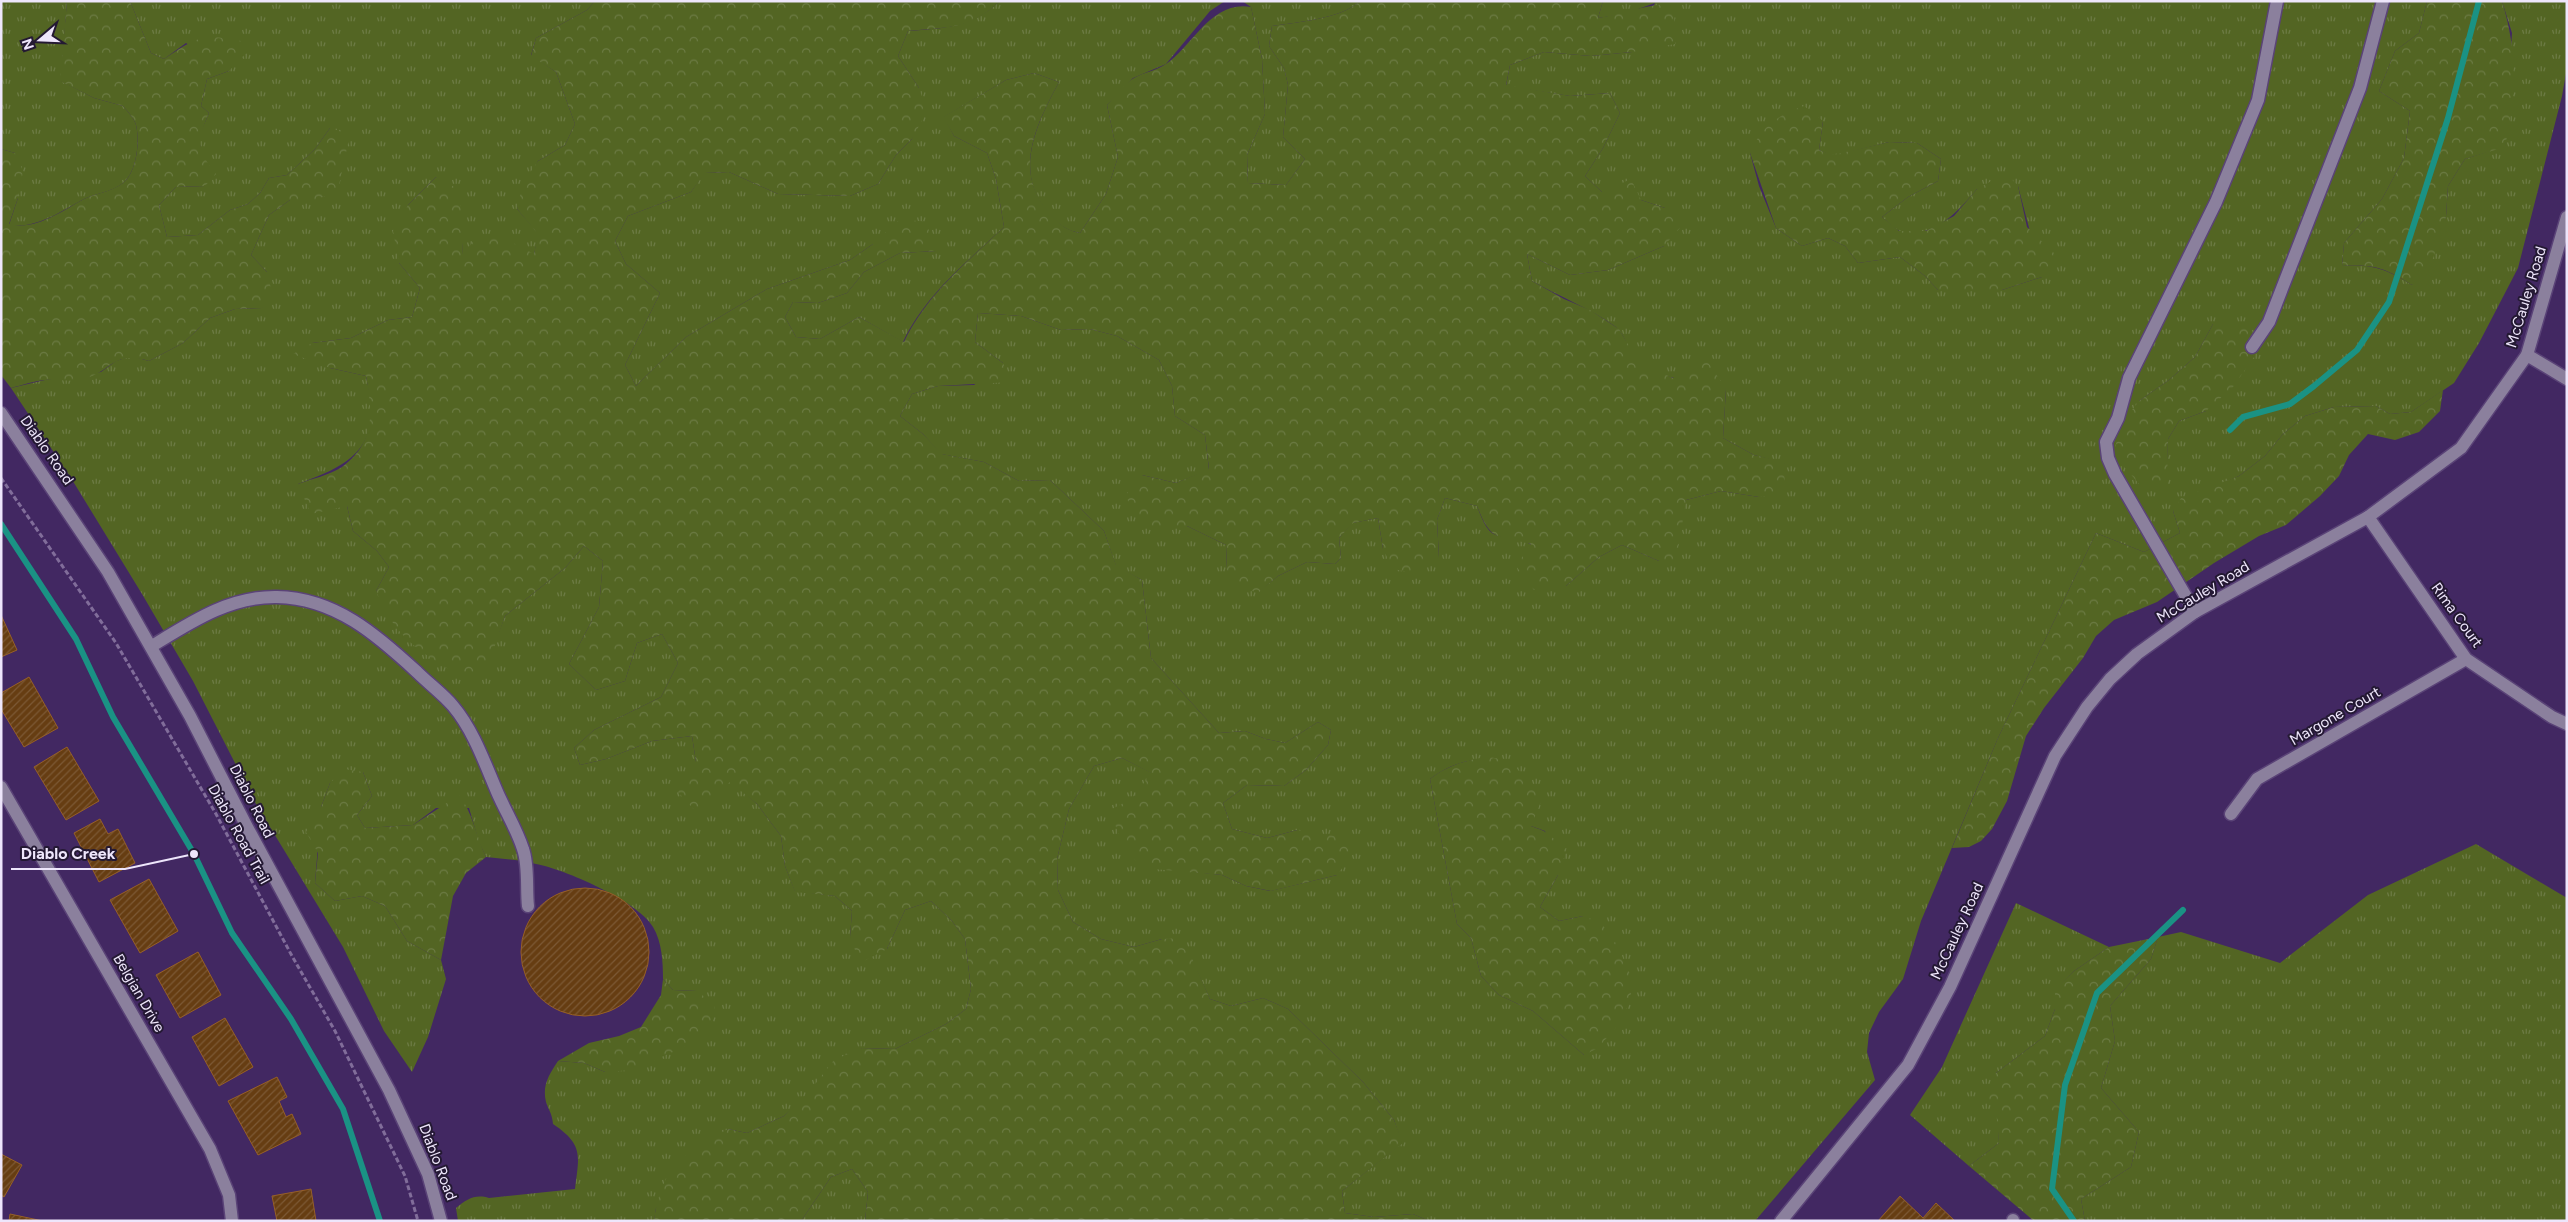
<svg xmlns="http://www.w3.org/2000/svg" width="2568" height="1222" font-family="Figtree,sans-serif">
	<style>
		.grass { fill: url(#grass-tufts); fill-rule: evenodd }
		.forest { fill: url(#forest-crowns) }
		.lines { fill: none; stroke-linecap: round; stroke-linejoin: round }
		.stream { stroke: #1a9284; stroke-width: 6 }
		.building { fill: url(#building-hatch); stroke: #965f28 }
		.minor-casing { stroke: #5a4377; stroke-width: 15 }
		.path { stroke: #816d9a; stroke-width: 3; stroke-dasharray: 5 2.5; stroke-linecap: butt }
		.minor { stroke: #8b809d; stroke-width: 12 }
		.labels { text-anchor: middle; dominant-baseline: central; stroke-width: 4; stroke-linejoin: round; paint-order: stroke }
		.street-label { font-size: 15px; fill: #eee6fb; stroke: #241933 }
		.leader { fill: none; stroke: #eee6fb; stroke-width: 2 }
		.callout-dot { fill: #eee6fb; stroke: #241933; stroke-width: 2 }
		.callout-label { font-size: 16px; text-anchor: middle; font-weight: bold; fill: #eee6fb; stroke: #241933; stroke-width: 4; stroke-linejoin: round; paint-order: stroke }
	</style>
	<defs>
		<pattern id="grass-tufts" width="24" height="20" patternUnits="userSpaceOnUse" patternTransform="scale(1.25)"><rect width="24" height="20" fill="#536523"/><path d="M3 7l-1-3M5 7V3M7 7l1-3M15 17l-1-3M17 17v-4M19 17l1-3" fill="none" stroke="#6c7b44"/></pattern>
		<pattern id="forest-crowns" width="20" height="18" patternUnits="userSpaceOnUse" patternTransform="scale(1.25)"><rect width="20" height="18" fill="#536523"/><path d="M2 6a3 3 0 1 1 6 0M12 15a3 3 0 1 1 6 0" fill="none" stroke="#6c7b44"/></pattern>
		<pattern id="building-hatch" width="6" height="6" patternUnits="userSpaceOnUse" patternTransform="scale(1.25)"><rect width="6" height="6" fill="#663d12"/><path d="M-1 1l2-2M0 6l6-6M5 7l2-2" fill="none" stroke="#7c5935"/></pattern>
	</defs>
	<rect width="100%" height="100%" fill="#422862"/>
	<g class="grass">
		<path d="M 1,1 L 67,1 L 61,81 L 94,98 L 123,106 C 127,111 134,118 136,125 C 140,141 137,172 123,183 C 112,192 96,193 84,199 C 60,212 36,229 9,225 L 18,198 L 15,153 L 1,149 Z"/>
		<path d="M 130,1 L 595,1 L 587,10 L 536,38 L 531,55 L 556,72 L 575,124 L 565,145 L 538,161 L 517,209 L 539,234 L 534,254 L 463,256 L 461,229 L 436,177 L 408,205 L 399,263 L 420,288 L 412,317 L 388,320 L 351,338 L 312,343 L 330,368 L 366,376 C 368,388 373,403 372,415 C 368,459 334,470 298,484 L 347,506 L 353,531 L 377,551 L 389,567 L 376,591 L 499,632 L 505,616 L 565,568 L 584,546 L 603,561 L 599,607 L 569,664 L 596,690 L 625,681 L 637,643 L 662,634 L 678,663 L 661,697 L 594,730 L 574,748 L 580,765 L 606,759 L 652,741 L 692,736 L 696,762 L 731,781 L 757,804 L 781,836 L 785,866 L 795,891 L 835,896 L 852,911 L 850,937 L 887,949 L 905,910 L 931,901 L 952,921 L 965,939 L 971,989 L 966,1009 L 946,1024 L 895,1049 L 862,1048 L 784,1116 L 747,1133 L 728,1129 L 656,1208 L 654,1221 L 458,1221 L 456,1208 C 467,1199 475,1194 489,1198 L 575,1189 C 579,1155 584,1145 553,1124 C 552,1113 549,1111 546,1102 C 542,1085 549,1075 558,1061 L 584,1063 L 605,1072 L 697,991 L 673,990 L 663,979 C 663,962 662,942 653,927 C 638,901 564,869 536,864 C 520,860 503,859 486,857 L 479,842 L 469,808 L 436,808 L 413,825 L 365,828 L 357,815 L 372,796 L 363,772 L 330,783 L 321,807 L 315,883 L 335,901 L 362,896 L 385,906 L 407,941 L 441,960 L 446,979 L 428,1037 L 412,1072 L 384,1031 L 343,947 L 256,804 L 193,681 L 142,594 L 71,478 L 11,388 L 45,380 L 101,372 L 116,361 L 131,356 L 149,361 L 183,343 L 210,318 L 235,309 L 262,308 L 267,272 L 251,255 L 269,215 L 290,200 L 316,200 L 330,128 L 315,149 L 287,175 L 269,178 L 260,193 L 248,204 L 230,210 L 198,235 L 167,237 L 159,205 L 176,187 L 205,186 L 199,136 L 209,113 L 201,106 L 207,79 L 229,71 L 186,43 L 164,59 L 151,53 Z"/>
		<path d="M 1000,1 L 1225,1 L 1210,11 L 1166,64 L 1133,78 L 1107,105 L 1118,157 L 1106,194 L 1080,233 C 1063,229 1060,225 1049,213 C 1012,173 1037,123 1059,82 L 1034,73 L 1006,80 L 944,117 L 954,136 L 987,153 L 996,179 L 1004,227 C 967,262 925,295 903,342 L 859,317 L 820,339 L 796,337 L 785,317 L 793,302 L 818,303 L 847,293 L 864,272 L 900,253 L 936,251 L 873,244 L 850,260 L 767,289 L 686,337 L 636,386 L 625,365 L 660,293 L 626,264 L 615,241 L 628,216 L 691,192 L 704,173 L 729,172 L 778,194 L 850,196 L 878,184 L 896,155 L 912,139 L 919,88 L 898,56 L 908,31 C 945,28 971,28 1000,1 Z"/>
		<path d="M 1242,1 L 1360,1 C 1341,19 1298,22 1272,26 L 1269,46 L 1284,68 L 1288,85 L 1283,137 L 1305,159 L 1286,185 L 1248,183 L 1247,155 L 1265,114 L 1262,59 L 1251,7 Z"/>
		<path d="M 1603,1 L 2427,1 L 2419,33 L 2395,51 L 2379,91 L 2410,111 L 2404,158 L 2382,199 L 2344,243 L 2342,266 C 2373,264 2386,269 2412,285 L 2446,217 L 2448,186 L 2465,159 L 2505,146 L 2512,33 L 2502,1 L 2567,1 L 2567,68 L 2562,96 L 2518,268 L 2479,343 L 2454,383 L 2411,412 L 2390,414 L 2376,406 L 2334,407 L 2305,416 L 2283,434 L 2265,456 L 2239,476 L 2211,488 L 2173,511 L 2180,533 L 2144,552 L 2096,533 L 1998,738 L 1921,921 L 1903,979 L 1879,1012 L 1869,1033 L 1867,1052 L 1875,1080 L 1755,1221 L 1429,1221 L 1413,1214 L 1374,1217 L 1345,1213 L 1342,1191 L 1402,1143 L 1394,1120 L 1363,1082 L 1288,1009 L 1263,998 L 1231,1006 L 1210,999 L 1197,971 L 1162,939 L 1134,947 L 1101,939 L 1073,922 L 1058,890 L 1057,859 L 1069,809 L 1094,766 L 1122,758 L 1152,773 L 1133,799 L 1186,871 L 1222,875 L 1246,886 L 1270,891 L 1337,875 L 1297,830 L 1267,838 L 1232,829 L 1223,803 L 1247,785 L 1284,786 L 1306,770 L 1328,745 L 1331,730 L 1318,722 L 1285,743 L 1266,739 L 1245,731 L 1219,733 L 1151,658 L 1142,580 L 1116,566 L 1104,531 L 1050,480 L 1019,481 L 984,462 L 941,454 L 923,434 L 900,416 L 912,394 L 938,386 L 974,385 L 1003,363 L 975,342 L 978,313 L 1021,316 L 1061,330 L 1090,329 L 1117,336 L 1159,360 L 1172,386 L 1175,416 L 1205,435 L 1209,470 L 1176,483 L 1142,475 L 1144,526 L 1187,526 L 1226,545 L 1227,570 L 1258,592 L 1278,576 L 1307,562 L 1335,564 L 1341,558 L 1339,538 L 1352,523 L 1378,518 L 1383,549 L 1439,558 L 1437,520 L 1445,498 L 1477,506 C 1493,550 1498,528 1530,544 C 1540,549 1558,576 1566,586 L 1599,557 L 1622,545 L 1659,561 L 1686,500 L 1721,491 L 1759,497 L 1785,463 L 1754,455 L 1723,438 L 1726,389 C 1707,385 1652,376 1638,363 C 1628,354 1627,336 1616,327 C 1590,308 1560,297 1532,281 L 1527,254 L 1570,275 L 1608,270 L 1664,246 L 1665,208 L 1641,200 L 1602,192 L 1585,176 L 1603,148 L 1620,113 L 1610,93 L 1570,96 L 1506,86 L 1510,65 L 1544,52 L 1591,56 L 1632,52 L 1655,3 L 1624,14 L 1598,18 ZM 1823,121 L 1819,150 L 1833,156 L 1889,142 L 1917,143 L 1941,159 L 1938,181 L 1908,197 L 1882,217 C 1887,221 1894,229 1900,231 C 1934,240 1958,211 1977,189 L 2018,186 L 2042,277 L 2002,290 L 1938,290 L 1925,276 L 1900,257 L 1858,263 L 1845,246 L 1828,238 L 1802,246 L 1776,228 L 1759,186 L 1750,153 ZM 2213,324 L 2206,411 L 2179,421 L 2168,439 L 2166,484 L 2139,401 L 2169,380 L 2195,357 ZM 1488,758 L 1531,826 L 1545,831 L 1558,875 L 1540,907 L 1559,921 L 1583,916 L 1584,1055 L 1533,1011 L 1499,995 L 1481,976 L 1471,938 L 1457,924 L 1430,779 C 1448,765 1466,760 1488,758 Z"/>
		<polygon points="2476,844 2567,898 2567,1221 2085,1221 2081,1199 2131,1167 2139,1132 2101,1088 2115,1041 2110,1006 2151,959 2158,937 2181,932 2280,963 2368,895"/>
		<polygon points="2016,903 2109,947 2074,971 2056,990 2055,1009 2045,1036 1996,1073 1999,1143 1969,1166 1910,1115 1942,1067"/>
		<polygon points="852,1169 868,1192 865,1221 801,1221 831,1177"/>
	</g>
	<g class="forest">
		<path d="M 67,1 L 130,1 L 151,53 L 164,59 C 197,37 201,33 241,41 L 247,52 L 229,71 L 207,79 L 201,106 L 209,113 C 197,141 196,149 216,174 L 205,186 L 176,187 L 159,205 L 167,237 L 198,235 L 230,210 L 248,204 L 260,193 L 269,178 L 287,175 L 315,149 L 330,128 L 350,134 L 338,190 L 316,200 L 290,200 L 269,215 L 251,255 L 267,272 L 273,297 L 262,308 L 235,309 L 210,318 L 183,343 L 149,361 C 110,350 113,373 80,380 C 69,382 57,379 45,380 C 34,381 22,385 11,388 L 1,375 L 1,149 L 15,153 L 23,171 L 18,198 L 9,224 C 35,231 62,211 84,199 C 96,193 111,192 123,183 C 137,172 140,141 136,125 C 134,118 127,111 123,106 L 94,98 L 60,81 Z"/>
		<path d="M 595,1 L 1000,1 C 970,30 947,27 908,31 L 898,56 L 919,88 L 927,111 L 912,139 L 896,155 L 878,184 L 850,196 L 778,194 L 729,172 L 705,173 L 691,192 L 628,216 L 615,241 L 626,264 L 660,293 L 625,365 L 636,386 L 686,337 L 767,289 L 850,260 L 873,244 L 900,219 L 926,222 L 936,251 L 900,253 L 864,272 L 847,293 L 818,303 L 793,302 L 785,317 L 796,337 L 820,339 L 859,317 L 904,342 C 926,295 967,262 1004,227 L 996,179 L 987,153 L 954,136 L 943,117 L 1006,80 L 1034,73 L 1059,82 C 1037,123 1012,172 1049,212 C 1060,224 1063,229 1080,233 L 1106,194 L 1118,157 L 1107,105 C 1115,96 1124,84 1134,78 C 1144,72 1156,71 1166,64 C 1192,47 1211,0 1251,7 L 1262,59 L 1265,114 L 1247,155 L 1248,183 L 1286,185 L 1305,159 L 1283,137 L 1288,85 L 1284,68 L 1269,46 L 1272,26 C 1298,22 1341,19 1360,1 L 1603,1 L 1598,18 C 1624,14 1648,3 1674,4 L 1675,44 L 1632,52 L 1591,56 L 1544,52 L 1510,65 L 1506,85 L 1570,96 L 1610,93 L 1620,113 L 1603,148 L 1585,176 L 1602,192 L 1631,179 L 1641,200 L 1665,208 L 1686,221 L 1664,246 L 1608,270 L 1570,275 L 1527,254 L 1532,281 L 1564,299 L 1590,310 L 1619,329 L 1639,363 L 1673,378 L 1706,359 L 1726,389 L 1723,438 L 1754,455 L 1785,462 L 1784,493 L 1759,497 L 1721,491 L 1686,500 L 1676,563 L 1659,561 L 1622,545 L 1599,557 L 1566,586 L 1534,590 L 1516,566 L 1531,544 C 1496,535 1491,542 1477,506 L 1445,498 L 1437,520 L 1439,558 L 1408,572 L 1393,569 L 1383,549 L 1378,518 L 1353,523 L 1339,538 L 1341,558 L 1335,564 L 1307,562 L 1278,576 L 1258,593 L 1230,583 L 1227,570 L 1226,545 L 1187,526 L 1144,526 L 1125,496 L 1142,475 L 1176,483 L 1209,469 L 1205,435 L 1175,416 L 1172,386 L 1159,360 L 1117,336 L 1090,329 L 1061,330 L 1021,316 L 978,313 L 975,342 L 1003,363 L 1011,382 L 938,386 L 912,394 L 900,416 L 923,434 L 942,454 L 984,462 L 1019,481 L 1050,480 L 1104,531 L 1116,565 L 1142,580 L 1151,658 L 1219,733 L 1245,731 L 1266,739 L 1285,743 L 1318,722 L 1331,730 L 1328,745 L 1306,770 L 1284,786 L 1247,785 L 1223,803 L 1232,829 L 1267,838 L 1297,830 L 1341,837 L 1356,850 L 1337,875 L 1271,891 L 1246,886 L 1222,875 L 1142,868 L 1122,844 L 1110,810 L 1133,798 L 1151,773 L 1122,758 L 1094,766 L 1069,809 L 1057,859 L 1058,890 L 1073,922 L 1101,939 L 1134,947 L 1162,939 L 1183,938 L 1210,999 L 1231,1006 L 1263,998 L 1288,1009 L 1363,1082 L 1394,1120 L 1403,1143 L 1342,1191 L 1345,1213 L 1374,1217 L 1413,1214 L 1429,1221 L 865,1221 L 868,1192 L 852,1169 L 831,1177 L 801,1221 L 654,1221 C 662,1166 683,1154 728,1129 L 747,1133 L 784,1116 L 809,1092 L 834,1060 L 862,1048 L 895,1049 L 946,1024 L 966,1009 L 971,989 L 965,939 L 952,921 L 931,901 L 905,910 L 887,949 L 860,963 L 850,937 L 852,911 L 835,896 L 795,892 L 785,866 L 781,836 L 757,804 L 730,782 L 698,814 L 678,792 L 696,762 L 692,736 L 652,741 L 606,759 L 580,765 L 574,748 L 594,730 L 661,697 L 678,663 L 662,634 L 637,643 L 625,681 L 596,690 L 569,664 L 599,607 L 603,561 L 584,546 L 565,568 L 505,616 L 488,666 L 463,678 C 420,651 396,640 376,591 L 389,567 L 377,551 L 353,531 L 347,506 L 311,514 L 298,484 C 311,479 330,475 342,467 C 375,442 373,414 366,376 L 330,368 L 293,354 L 312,343 L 351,338 L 388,320 L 412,317 L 420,288 L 399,263 L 393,231 L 408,205 L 436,177 L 460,190 L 463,255 L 475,239 L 496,234 L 534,254 L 538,234 L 517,209 L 523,183 L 538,161 L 565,145 L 575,124 L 556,72 L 531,56 L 536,38 L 587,10 Z"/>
		<path d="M 2427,1 L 2502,1 C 2518,54 2516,93 2505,147 L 2465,159 L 2448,186 L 2446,217 L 2430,268 L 2412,285 C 2385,268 2374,264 2342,266 L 2344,243 L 2382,199 L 2404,158 L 2410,111 L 2379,91 L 2395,51 L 2419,33 Z"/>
		<path d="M 1804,106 L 1823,121 L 1819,150 L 1833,155 L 1889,142 L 1917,143 L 1941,159 L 1938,181 L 1908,197 L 1882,217 L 1899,231 L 1926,231 L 1954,216 L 1977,189 L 2006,173 L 2018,186 L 2027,227 L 2055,254 L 2042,277 L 2002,290 L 1938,290 L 1925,276 L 1900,257 L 1858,263 L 1845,246 L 1828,238 L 1802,246 L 1776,228 L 1750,153 C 1761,127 1777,115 1804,106 Z"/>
		<polygon points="2239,323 2254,336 2254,357 2233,387 2206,411 2179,421 2168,439 2167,484 2140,485 2121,463 2115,447 2122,423 2139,401 2169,380 2195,357 2213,324"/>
		<polygon points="2443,390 2440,411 2419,432 2395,440 2368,434 2349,455 2339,476 2320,496 2286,525 2259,536 2214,563 2157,602 2114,620 2096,636 2083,658 2044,708 2026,736 2007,801 1992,829 1981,841 1969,847 1952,848 1998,738 2096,533 2144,552 2180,533 2173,511 2181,498 2239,476 2265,456 2283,434 2305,416 2334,407 2376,406 2390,414 2411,412"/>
		<path d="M 1488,757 L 1508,760 L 1527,779 L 1542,799 L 1531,826 L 1544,831 L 1567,849 L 1558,875 L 1540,907 L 1559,921 L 1583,916 L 1601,922 L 1621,954 L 1634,983 L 1624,1018 L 1598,1048 L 1584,1055 L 1533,1011 L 1499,995 L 1481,976 L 1471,938 L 1457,924 L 1430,779 C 1448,765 1466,760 1488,757 Z"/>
		<path d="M 344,769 L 363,772 L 372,796 L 357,815 L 365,828 L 413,825 L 459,795 C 473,813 476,836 486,857 L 466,873 L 453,896 L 441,960 L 407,941 L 385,906 L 362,896 L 335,901 L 315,883 L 318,853 L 306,832 L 321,807 L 330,783 Z"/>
		<polygon points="2158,937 2151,959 2110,1006 2115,1041 2101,1088 2139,1132 2131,1167 2081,1199 2085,1221 2034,1221 1969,1166 1999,1143 1996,1109 1984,1101 1996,1073 2045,1036 2055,1009 2055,990 2074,971 2109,947"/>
		<polygon points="663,979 673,990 697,991 715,1005 710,1031 691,1044 632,1070 605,1072 584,1063 558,1061 589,1043 619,1036 641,1027 661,995"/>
	</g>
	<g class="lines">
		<g class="stream">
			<polyline points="2230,430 2243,417 2290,404 2314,386 2357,350 2389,302 2448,118 2479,1"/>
			<polyline points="1,524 76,639 113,717 194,854 232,933 291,1019 343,1109 380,1221"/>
			<polyline points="2074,1221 2052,1189 2065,1085 2097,993 2183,910"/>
		</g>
	</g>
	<g class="building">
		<polygon points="1,615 17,650 1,657"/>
		<polygon points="29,677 58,728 24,747 1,709 1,693"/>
		<polygon points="67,747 99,801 66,820 34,767"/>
		<polygon points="100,819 108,834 118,829 135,863 99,882 74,833"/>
		<polygon points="149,879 178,931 140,953 110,900"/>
		<circle cx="585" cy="952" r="64"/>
		<polygon points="198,952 221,995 180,1018 156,975"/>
		<polygon points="225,1018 253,1067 219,1086 192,1037"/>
		<polygon points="277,1077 287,1097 279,1101 286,1117 292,1114 301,1134 258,1155 228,1101"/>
		<polygon points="1,1154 22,1165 4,1197 1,1195"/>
		<polygon points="311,1189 316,1221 277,1221 272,1196"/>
		<polygon points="1900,1196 1923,1218 1936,1203 1955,1221 1878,1221"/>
		<polygon points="10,1214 43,1221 9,1221"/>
	</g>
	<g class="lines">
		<g class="minor-casing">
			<g id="minor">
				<polyline points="2252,347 2269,322 2360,88 2383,1"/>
				<polyline points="2527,355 2567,379"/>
				<polyline points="1,413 108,572 190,716 247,827 389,1090 428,1174 441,1221"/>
				<polyline points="2368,517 2466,659 2552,717 2567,724"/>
				<polyline points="2195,612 2115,474 2108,458 2106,442 2118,418 2129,378 2216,202 2258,100 2277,1"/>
				<path d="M 152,646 C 191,622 230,596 277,597 C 335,598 377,635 417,672 C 429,684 443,694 453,706 C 474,731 485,764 498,794 C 506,812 517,830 523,849 C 529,866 526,889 528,906"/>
				<polyline points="1,787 210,1149 229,1195 232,1221"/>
				<polyline points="2231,814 2257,779 2466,659"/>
				<polyline points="1781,1221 1908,1065 1950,987 2055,756 2087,707 2110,679 2137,654 2195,612 2368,517 2461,448 2527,355 2567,217"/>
				<polyline points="2013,1221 2013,1220"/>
			</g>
		</g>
		<polyline class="path" points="1,478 116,643 216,814 292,956 335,1031 405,1176 418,1221"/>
		<use href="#minor" class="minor"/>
	</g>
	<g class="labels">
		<g class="street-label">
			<text transform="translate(2526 297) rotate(-73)">McCauley Road</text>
			<text transform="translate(47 450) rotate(55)">Diablo Road</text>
			<text transform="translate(2203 592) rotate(-31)">McCauley Road</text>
			<text transform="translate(2457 615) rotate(54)">Rima Court</text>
			<text transform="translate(2335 716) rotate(-30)">Margone Court</text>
			<text transform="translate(252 801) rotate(63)">Diablo Road</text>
			<text transform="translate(239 834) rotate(61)">Diablo Road Trail</text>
			<text transform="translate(1957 931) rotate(-65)">McCauley Road</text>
			<text transform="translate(139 993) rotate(60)">Belgian Drive</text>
			<text transform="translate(438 1162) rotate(69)">Diablo Road</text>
		</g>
	</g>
	<path class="leader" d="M194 854L125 869H11"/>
	<circle class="callout-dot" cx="194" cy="854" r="5"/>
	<g class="callout-label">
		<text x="68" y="859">Diablo Creek</text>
	</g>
	<rect width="2568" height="1222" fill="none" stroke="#eee6fb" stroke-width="5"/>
	<g transform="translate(40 40) rotate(251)" stroke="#241933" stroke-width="4" paint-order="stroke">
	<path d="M0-4L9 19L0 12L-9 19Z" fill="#eee6fb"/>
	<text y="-8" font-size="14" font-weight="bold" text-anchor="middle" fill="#eee6fb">N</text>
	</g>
</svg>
